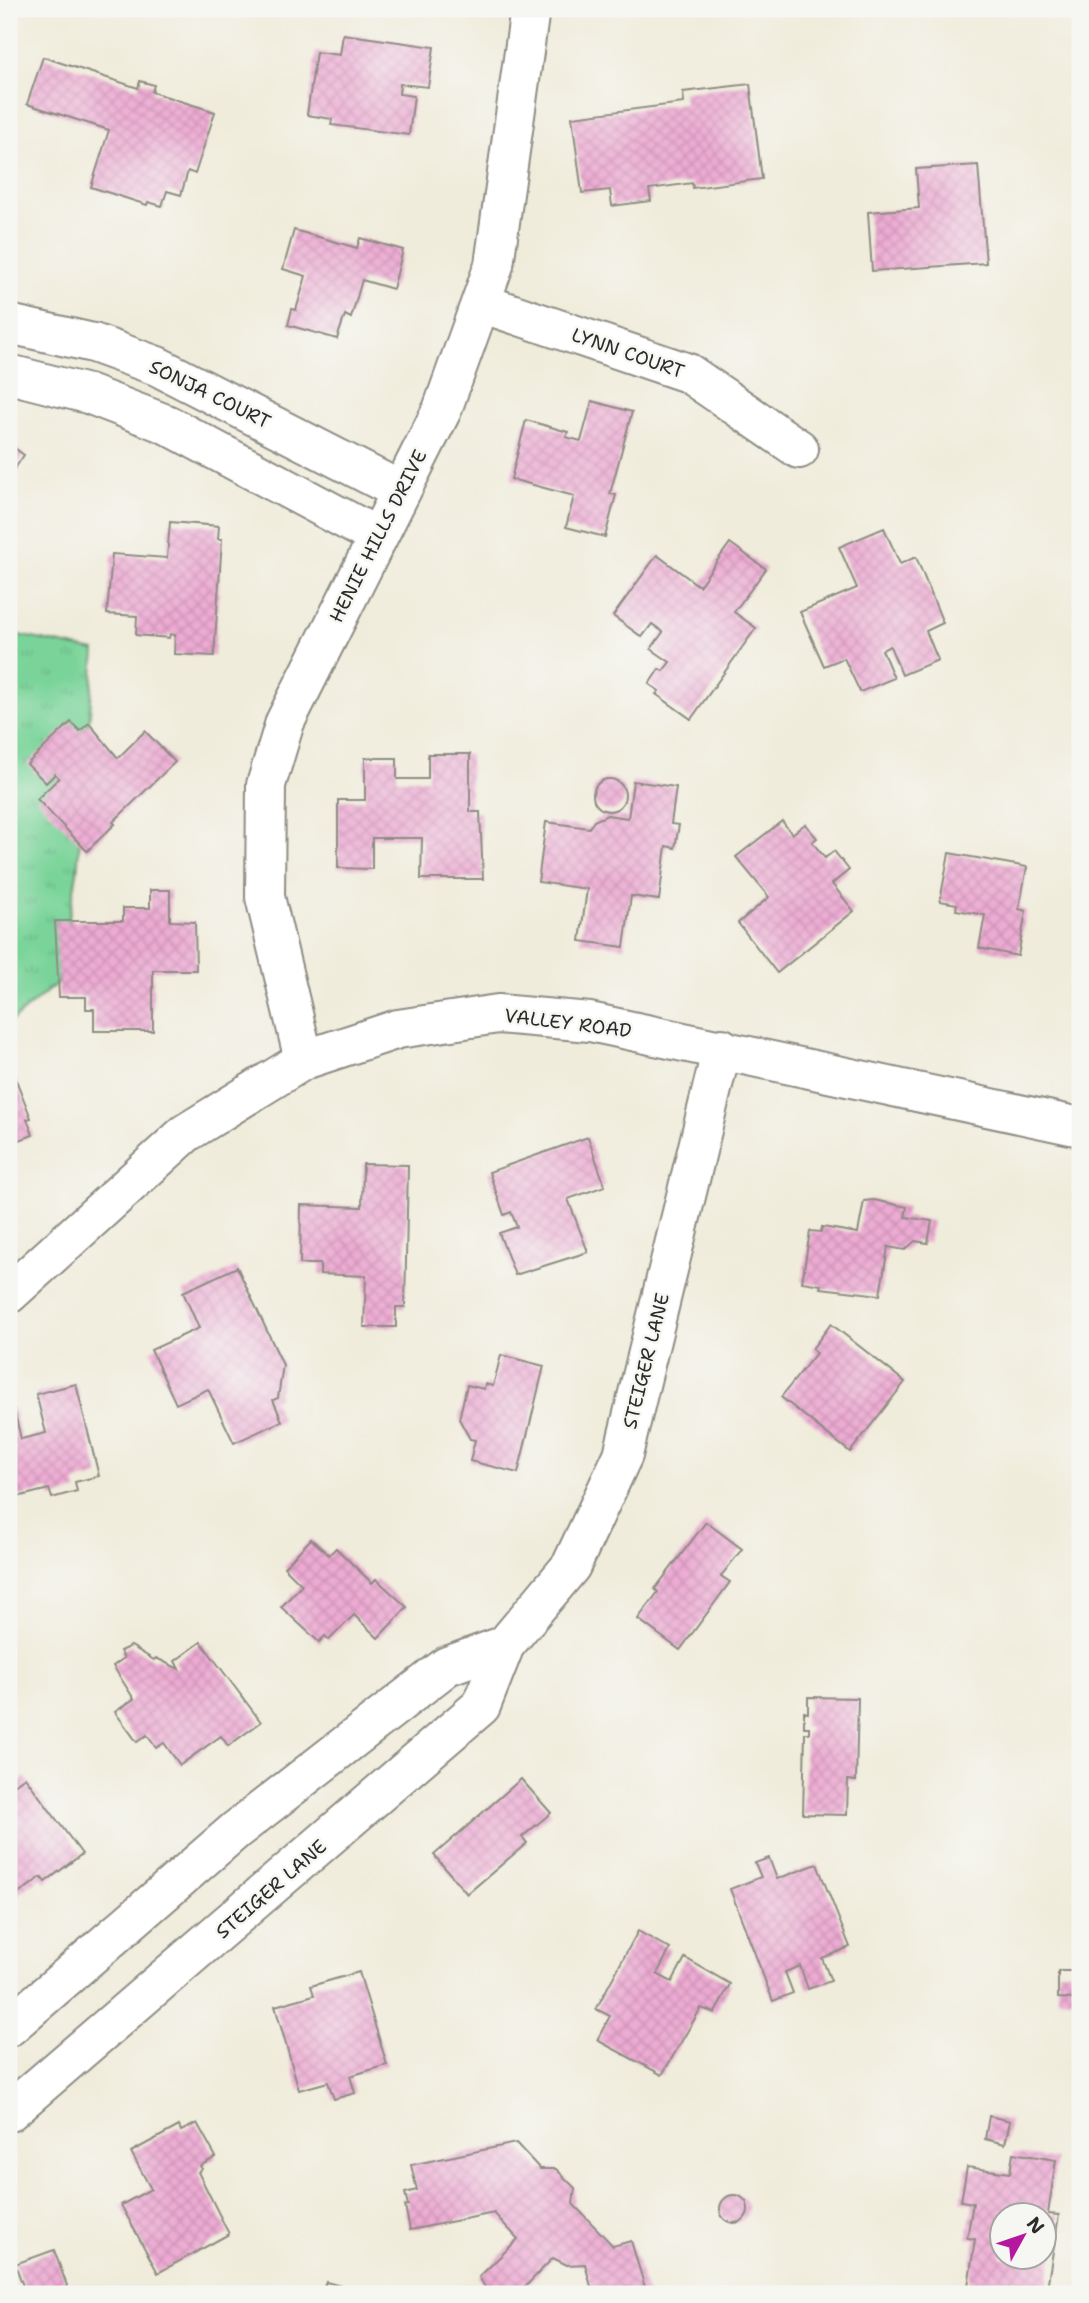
<svg xmlns="http://www.w3.org/2000/svg" width="1089" height="2303" font-family="'Shantell Sans',sans-serif">
	<style>
		.grass { fill: url(#grass-tufts); stroke: #528062; stroke-width: 2 }
		.building { fill: url(#building-cross-hatch); fill-rule: evenodd }
		.lines { fill: none; stroke-linecap: round; stroke-linejoin: round }
		.minor-casing { stroke: #8e8c83; stroke-width: 42 }
		.minor { stroke: #fff; stroke-width: 38 }
		.labels { text-anchor: middle; dominant-baseline: central; stroke-width: 5; stroke-linejoin: round; paint-order: stroke }
		.street-label { font-size: 19px; fill: #2b2b2b; stroke: #f6f6f2 }
	</style>
	<defs>
		<pattern id="grass-tufts" width="24" height="20" patternUnits="userSpaceOnUse" patternTransform="scale(1.75)"><rect width="24" height="20" fill="#7ad49a"/><path d="M3 7l-1-3M5 7V3M7 7l1-3M15 17l-1-3M17 17v-4M19 17l1-3" fill="none" stroke="#6ab685"/></pattern>
		<pattern id="building-cross-hatch" width="8" height="8" patternUnits="userSpaceOnUse" patternTransform="scale(1.75)"><rect width="8" height="8" fill="#edabd3"/><path d="M0 0l8 8M0 8l8-8" fill="none" stroke="#cb93b5"/></pattern>
	</defs>
	<rect width="100%" height="100%" fill="#f6f6f2"/>
	<filter id="ink" filterUnits="userSpaceOnUse"><feTurbulence type="fractalNoise" baseFrequency=".0143" numOctaves="2"/><feDisplacementMap in="SourceGraphic" scale="14" xChannelSelector="R" yChannelSelector="G"/><feConvolveMatrix kernelMatrix="1 2 1 2 8 2 1 2 1" color-interpolation-filters="sRGB"/></filter>
	<filter id="wash" filterUnits="userSpaceOnUse"><feTurbulence type="fractalNoise" baseFrequency=".00686" numOctaves="4" result="noise"/><feDisplacementMap in="SourceGraphic" scale="28" xChannelSelector="R" yChannelSelector="G"/><feGaussianBlur stdDeviation="1.57" result="paint"/><feColorMatrix in="noise" values="0 0 0 0 0 0 0 0 0 0 0 0 0 0 0 0 0 1.4 0 .05"/><feComposite in="paint" operator="in"/></filter>
	<g filter="url(#wash)">
		<rect width="100%" height="100%" fill="#f0ecdb"/>
		<polygon class="grass" points="9,633 95,651 77,873 57,983 9,1023"/>
		<g id="blocks">
			<g class="building">
				<polygon points="343,34 434,47 428,87 400,84 399,94 414,96 409,135 331,125 332,119 307,115 316,52 340,55"/>
				<polygon points="43,57 138,88 140,81 154,85 152,92 215,112 195,174 188,171 181,195 167,191 162,206 148,202 147,205 91,187 109,130 27,104"/>
				<polygon points="750,84 762,179 693,188 692,183 649,189 651,201 612,206 610,190 582,193 572,117 684,103 683,92"/>
				<polygon points="978,165 986,263 872,271 868,212 919,208 916,169"/>
				<polygon points="294,230 357,248 360,238 403,250 393,289 362,280 351,318 345,315 337,339 288,325 292,309 296,310 306,276 283,269"/>
				<polygon points="592,401 632,412 610,494 616,495 605,537 566,527 574,496 511,479 526,420 568,432 566,437 581,441"/>
				<polygon points="9,444 24,455 9,477"/>
				<polygon points="170,522 219,526 218,539 222,539 214,656 174,654 175,635 170,634 169,638 136,635 137,616 107,614 112,554 167,558"/>
				<polygon points="884,528 900,564 916,557 943,623 926,631 938,660 902,675 890,646 882,650 894,678 860,692 844,658 824,666 800,612 857,588 839,547"/>
				<polygon points="730,543 766,569 734,612 756,628 691,719 656,694 659,691 649,684 659,669 663,671 670,662 651,649 663,632 652,624 642,637 613,616 657,555 699,586"/>
				<polygon points="71,722 80,731 89,723 118,758 145,731 175,762 113,822 115,824 87,851 37,799 59,778 55,774 46,783 27,764"/>
				<polygon points="428,754 470,754 470,812 480,812 483,879 421,879 422,838 372,838 372,869 338,868 338,800 365,800 365,758 397,758 397,779 428,779"/>
				<circle cx="609" cy="795" r="16"/>
				<polygon points="633,781 676,787 671,824 679,825 675,848 666,846 659,900 631,896 624,947 580,941 587,889 538,882 546,822 589,828 594,821 607,815 628,818"/>
				<polygon points="782,821 792,834 805,824 817,838 812,842 825,858 834,851 849,870 832,884 854,911 777,973 738,923 769,897 736,857"/>
				<polygon points="949,853 1027,867 1019,909 1026,911 1018,956 979,948 985,915 956,910 957,904 940,901"/>
				<polygon points="150,890 170,890 170,921 195,922 196,970 153,970 153,1031 94,1031 94,1009 86,1009 86,997 59,997 55,921 123,921 123,908 150,908"/>
				<polygon points="9,1062 31,1118 27,1119 33,1135 9,1144"/>
				<polygon points="588,1137 605,1186 568,1199 588,1252 515,1275 499,1233 517,1227 511,1212 504,1215 489,1172"/>
				<polygon points="363,1164 408,1165 405,1307 396,1307 396,1327 364,1327 366,1276 320,1274 320,1264 300,1264 301,1205 362,1207"/>
				<polygon points="874,1200 907,1207 905,1217 932,1221 928,1243 915,1241 905,1250 888,1247 880,1295 820,1288 821,1285 802,1282 810,1231 821,1232 822,1227 858,1233 864,1201"/>
				<polygon points="237,1267 283,1365 278,1398 273,1400 282,1421 234,1443 208,1389 176,1404 151,1350 199,1328 183,1292"/>
				<polygon points="831,1324 905,1382 850,1452 781,1397 816,1353 812,1349"/>
				<polygon points="501,1355 544,1366 518,1473 470,1461 475,1440 470,1439 459,1419 467,1385 484,1389 485,1384 493,1386"/>
				<polygon points="76,1384 99,1476 75,1482 77,1491 52,1498 49,1489 9,1499 9,1410 14,1409 21,1439 46,1433 36,1394"/>
				<polygon points="706,1522 742,1549 721,1576 730,1582 680,1650 638,1619 658,1592 655,1589"/>
				<polygon points="311,1539 329,1555 336,1548 372,1583 376,1579 407,1607 378,1638 354,1615 329,1640 325,1636 319,1642 281,1607 302,1585 284,1567"/>
				<polygon points="201,1642 261,1722 228,1746 221,1736 180,1765 164,1743 156,1748 147,1735 137,1742 115,1712 134,1699 113,1666 124,1658 120,1651 131,1646 154,1660 156,1658 179,1669 175,1661"/>
				<polygon points="808,1697 858,1698 856,1781 848,1780 847,1815 803,1814 805,1733 809,1733 809,1727 804,1727 804,1712 808,1713"/>
				<polygon points="25,1777 82,1854 45,1882 41,1877 9,1901 9,1789"/>
				<polygon points="521,1779 551,1813 522,1837 527,1843 467,1894 434,1855"/>
				<polygon points="769,1858 777,1879 817,1864 850,1947 822,1958 831,1981 808,1989 800,1966 785,1972 793,1993 773,2001 730,1889 761,1877 755,1863"/>
				<polygon points="638,1931 670,1949 657,1974 672,1982 685,1958 730,1984 715,2013 701,2008 662,2075 597,2040 610,2016 596,2009"/>
				<polygon points="1077,1965 1080,1965 1080,2049 1076,2049 1075,1999 1058,1998 1058,1971 1078,1971"/>
				<polygon points="359,1972 387,2065 350,2076 355,2093 334,2099 328,2082 299,2090 275,2006 314,1995 311,1986"/>
				<polygon points="989,2116 1010,2121 1005,2144 985,2139"/>
				<polygon points="197,2123 216,2157 200,2166 202,2169 198,2172 229,2234 158,2273 121,2205 151,2189 131,2152 179,2126 181,2131"/>
				<polygon points="516,2143 540,2169 556,2169 575,2188 573,2204 613,2246 631,2241 647,2294 593,2294 585,2264 567,2265 553,2258 518,2294 489,2294 479,2277 518,2239 494,2213 410,2230 405,2206 408,2205 405,2193 417,2190 411,2165"/>
				<path d="M 1013,2153 L 1056,2160 L 1048,2214 L 1059,2215 L 1046,2294 L 967,2293 L 975,2239 L 967,2238 L 973,2203 L 961,2201 L 967,2167 L 1010,2173 ZM 1002,2216 L 1044,2216 L 1044,2258 L 1002,2258 Z"/>
				<circle cx="734" cy="2209" r="14"/>
				<polygon points="54,2250 70,2294 26,2294 15,2264"/>
				<polygon points="326,2282 352,2289 365,2294 321,2294"/>
			</g>
		</g>
	</g>
	<g filter="url(#ink)">
		<use href="#blocks" fill-opacity="0" stroke="#8e8c83" stroke-width="2"/>
		<g class="lines">
			<g class="minor-casing">
				<g id="minor">
					<polyline points="481,303 688,373 799,449"/>
					<polyline points="9,324 93,343 157,366 401,491"/>
					<polyline points="9,374 88,394 166,424 378,537"/>
					<polyline points="304,1060 265,897 266,785 285,722 442,410 494,265 530,9"/>
					<polyline points="9,1294 186,1133 304,1060 398,1029 498,1014 590,1022 1080,1127"/>
					<polyline points="9,2027 236,1830 447,1666 505,1645"/>
					<polyline points="9,2112 481,1706 505,1645 571,1566 623,1455 722,1048"/>
				</g>
			</g>
			<use href="#minor" class="minor"/>
		</g>
	</g>
	<g class="labels">
		<g class="street-label">
			<text transform="translate(628 353) rotate(19)">LYNN COURT</text>
			<text transform="translate(210 394) rotate(26)">SONJA COURT</text>
			<text transform="translate(378 536) rotate(-63)">HENIE HILLS DRIVE</text>
			<text transform="translate(568 1023) rotate(7)">VALLEY ROAD</text>
			<text transform="translate(646 1361) rotate(-76)">STEIGER LANE</text>
			<text transform="translate(271 1889) rotate(-41)">STEIGER LANE</text>
		</g>
	</g>
	<rect width="1089" height="2303" fill="none" stroke="#f6f6f2" stroke-width="35"/>
	<g transform="translate(1023 2236) rotate(50)"><circle r="33" fill="#f6f6f2" stroke="#a5a5a2" stroke-width="2"/>
	<path d="M0-5L12 26L0 18L-12 26Z" fill="#b5179e"/>
	<text y="-10" font-size="19" font-weight="bold" text-anchor="middle" fill="#2b2b2b">N</text>
	</g>
</svg>
